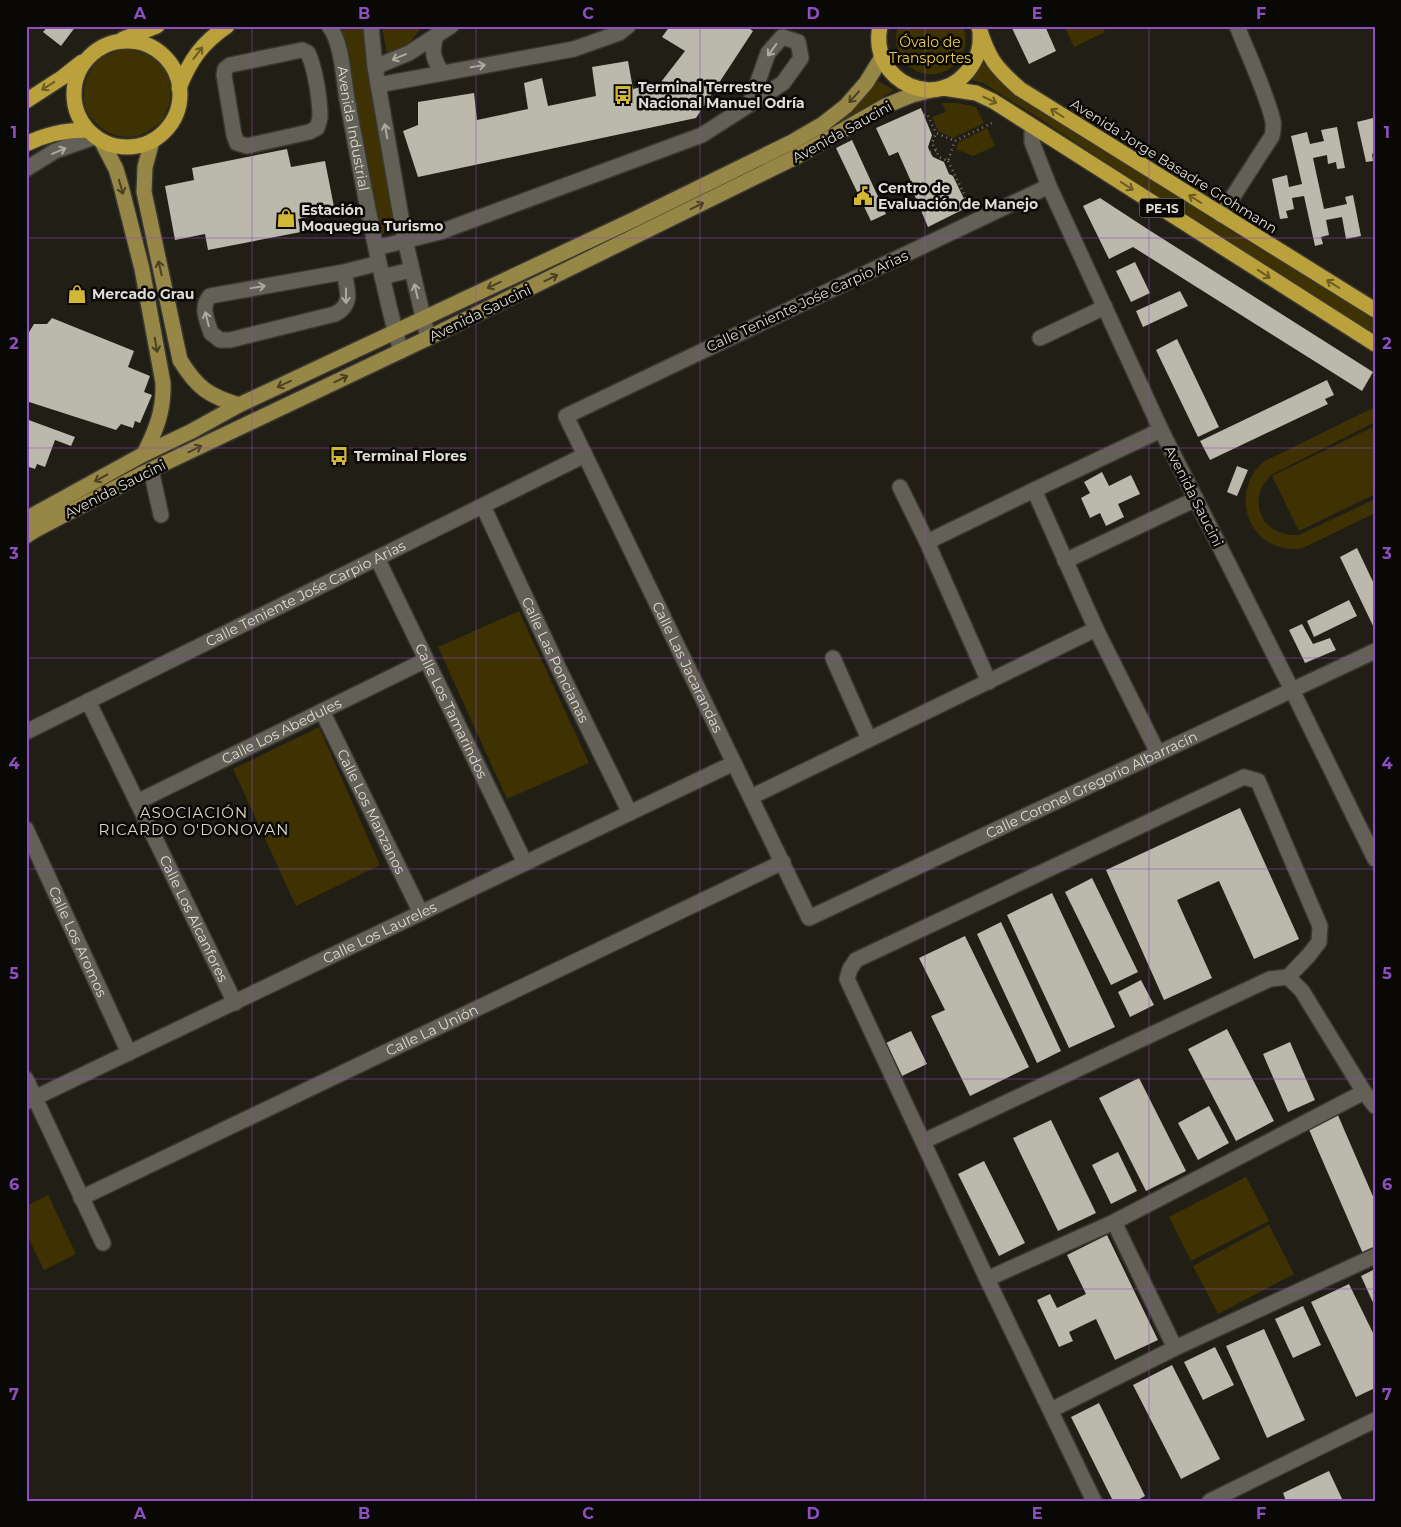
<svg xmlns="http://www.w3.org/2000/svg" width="1401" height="1527" font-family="Montserrat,sans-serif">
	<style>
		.green { fill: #3e3202 }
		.building { fill: #bbb8ac }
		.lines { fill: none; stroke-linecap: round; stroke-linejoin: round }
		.minor-casing { stroke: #393731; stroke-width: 18 }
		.major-casing { stroke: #393731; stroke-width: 18 }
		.highway-casing { stroke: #393731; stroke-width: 18 }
		.path { stroke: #7f7c75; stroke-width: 2.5; stroke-dasharray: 1 4; stroke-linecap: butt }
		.minor { stroke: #636055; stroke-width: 15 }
		.major { stroke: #978746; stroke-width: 15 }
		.highway { stroke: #baa13c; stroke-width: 15 }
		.oneway { stroke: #adaaa2 }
		.oneway2 { stroke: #6a5c23 }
		.oneway3 { stroke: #494122 }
		.grid { fill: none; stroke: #8f4fc4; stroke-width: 1; stroke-opacity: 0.55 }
		.labels { text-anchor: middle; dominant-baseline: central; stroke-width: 5; stroke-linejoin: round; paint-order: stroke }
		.shield { fill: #090805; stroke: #9e9c97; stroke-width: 1 }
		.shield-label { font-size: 12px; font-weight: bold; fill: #dedcd6 }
		.park-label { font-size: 14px; fill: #eecd42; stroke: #090805 }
		.poi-label { font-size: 14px; font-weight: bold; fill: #dedcd6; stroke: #090805; text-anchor: start }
		.street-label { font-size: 14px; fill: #dedcd6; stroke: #090805 }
		.neighbourhood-label { font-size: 15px; letter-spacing: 1px; fill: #dbd8cb; stroke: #090805 }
		.neatline { fill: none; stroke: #8f4fc4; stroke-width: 2 }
		.grid-label { font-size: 16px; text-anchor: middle; font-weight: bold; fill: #8f4fc4 }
	</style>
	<rect width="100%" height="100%" fill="#211e15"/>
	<g class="green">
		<polygon points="334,26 363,26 394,224 381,235 338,31"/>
		<polygon points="383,26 423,26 407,46 387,53 382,29"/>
		<path d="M 898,26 L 963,26 C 967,36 966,47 961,56 C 940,93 885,69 898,26 Z"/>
		<polygon points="1064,26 1102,26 1105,32 1074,47"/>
		<path d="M 127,49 C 136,51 145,53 153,58 C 173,71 175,100 163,119 C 160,123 155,126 151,129 C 128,147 97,133 85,108 C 83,104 83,99 84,94 C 85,67 103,52 127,49 Z"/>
		<polygon points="984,62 1001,81 1016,94 1223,226 1375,320 1375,335 1233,247 1039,118 983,83 972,80"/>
		<path d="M 878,81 L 894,90 L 827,132 C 846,116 863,101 878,81 Z"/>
		<polygon points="942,103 958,103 976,107 984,123 953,138 938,131 932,117 946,112"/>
		<polygon points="987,128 995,146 973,156 956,149 959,142"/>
		<path d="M 1375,407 L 1375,422 L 1271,475 C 1245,501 1262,537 1299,535 L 1375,499 L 1375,513 L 1303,548 C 1252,557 1226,496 1263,462 Z"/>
		<polygon points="1375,426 1375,494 1299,531 1272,476"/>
		<polygon points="519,611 589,763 507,799 438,647"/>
		<polygon points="319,727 380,865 296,906 233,769"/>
		<polygon points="1246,1177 1269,1221 1191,1261 1169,1217"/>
		<polygon points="48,1195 76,1254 44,1270 26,1233 26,1206"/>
		<polygon points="1269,1225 1294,1274 1218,1314 1193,1266"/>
	</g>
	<g class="building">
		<polygon points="48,26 76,26 61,46 43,32"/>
		<polygon points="670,26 746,26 753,31 696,118 418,177 403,131 418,125 418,102 474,93 477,120 528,109 524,83 542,78 548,106 596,96 592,67 628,61 633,89 661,82 685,51 662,37"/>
		<polygon points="1011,26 1045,26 1056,51 1029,64"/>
		<polygon points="921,108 932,135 928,147 930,152 933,157 944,162 949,174 953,176 968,207 928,227 911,187 913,186 898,152 889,156 876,128"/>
		<polygon points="1373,118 1375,129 1375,153 1372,154 1373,161 1366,162 1357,122"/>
		<polygon points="1337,127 1345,168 1337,169 1336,162 1328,164 1327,155 1313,158 1324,209 1347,204 1345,197 1353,195 1361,236 1346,239 1342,217 1326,220 1329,235 1321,237 1323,244 1315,246 1304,196 1292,198 1294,209 1286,211 1288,218 1280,219 1272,179 1287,175 1289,187 1302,184 1291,136 1307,132 1310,144 1324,141 1321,130"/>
		<polygon points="852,140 886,214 871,221 836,148"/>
		<polygon points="287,149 291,167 325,161 335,212 298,219 301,232 208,250 205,234 175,240 165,186 194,180 192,168"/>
		<polygon points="1100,198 1149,230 1373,372 1362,391 1133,247 1109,259 1083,206"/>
		<polygon points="1135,262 1150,293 1131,302 1116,271"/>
		<polygon points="1180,291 1188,306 1143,327 1136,311"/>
		<polygon points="52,318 134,351 128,367 150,376 144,392 152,395 140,423 135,421 133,428 121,424 116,430 26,401 26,337 34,324 47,324"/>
		<polygon points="1177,339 1219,427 1198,437 1156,350"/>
		<polygon points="1327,380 1334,395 1325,399 1328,404 1210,460 1200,441"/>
		<polygon points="26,419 75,437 71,446 55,440 45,467 37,464 35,469 26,466"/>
		<polygon points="1237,466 1248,470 1237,496 1227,492"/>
		<polygon points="1102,472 1109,486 1131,475 1140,494 1118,504 1124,517 1106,526 1100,513 1090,518 1081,498 1090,493 1084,482"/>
		<polygon points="1357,548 1375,586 1375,630 1340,557"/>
		<polygon points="1349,600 1357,616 1314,637 1307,621"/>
		<polygon points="1302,624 1313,644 1330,638 1336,650 1305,663 1289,630"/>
		<polygon points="1240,808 1299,939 1254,959 1219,881 1177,900 1212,978 1164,1000 1106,870"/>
		<polygon points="1092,878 1138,972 1111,985 1065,892"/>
		<polygon points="1052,893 1115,1027 1069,1048 1007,915"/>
		<polygon points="1001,922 1061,1051 1037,1063 977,934"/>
		<polygon points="965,936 1029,1067 970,1096 931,1016 945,1010 919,958"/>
		<polygon points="1141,980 1154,1005 1130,1017 1118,992"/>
		<polygon points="1227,1029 1274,1121 1236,1141 1188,1049"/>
		<polygon points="911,1031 927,1064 902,1076 886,1043"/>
		<polygon points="1290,1042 1315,1100 1288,1112 1263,1054"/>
		<polygon points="1139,1078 1186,1171 1146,1191 1099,1098"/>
		<polygon points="1209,1106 1229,1143 1198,1160 1178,1123"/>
		<polygon points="1337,1113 1375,1201 1375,1251 1364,1256 1307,1125"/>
		<polygon points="1051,1120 1096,1213 1058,1231 1013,1138"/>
		<polygon points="1118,1152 1137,1191 1111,1204 1092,1165"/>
		<polygon points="984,1161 1025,1243 999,1256 958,1174"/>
		<polygon points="1107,1235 1158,1340 1115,1360 1096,1319 1069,1332 1073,1341 1059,1347 1037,1300 1050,1294 1057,1308 1086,1294 1067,1255"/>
		<polygon points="1375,1269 1375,1307 1361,1276"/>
		<polygon points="1349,1284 1375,1337 1375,1388 1356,1397 1311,1302"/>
		<polygon points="1303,1306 1321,1345 1293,1358 1275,1319"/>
		<polygon points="1264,1329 1305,1420 1267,1438 1226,1346"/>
		<polygon points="1215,1347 1234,1385 1203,1400 1184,1362"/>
		<polygon points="1172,1365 1220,1459 1181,1479 1133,1385"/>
		<polygon points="1099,1403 1145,1496 1136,1501 1113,1501 1071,1417"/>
		<polygon points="1329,1471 1343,1501 1286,1501 1283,1493"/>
	</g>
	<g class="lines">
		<g class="minor-casing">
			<g id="minor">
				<path id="s1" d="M 329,26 C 343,44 343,81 348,104 C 359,161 369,219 382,276 C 388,301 393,326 401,351"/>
				<polyline points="371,26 375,67 405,240 428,338"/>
				<path d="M 436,36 C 431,52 433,58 442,73"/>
				<path d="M 302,50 L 308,53 C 315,68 320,99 320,117 C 320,120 318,124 317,128 L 309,132 L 247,146 L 237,143 L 234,135 L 224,75 L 225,69 L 230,65 Z"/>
				<polyline points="375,67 409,53 451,26"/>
				<polyline points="378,85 574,49 619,33 628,26"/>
				<polyline points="1032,126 1032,142 1049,186 1161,430 1292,690 1375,859"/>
				<polyline points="26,169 55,151 95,137"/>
				<path id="s2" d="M 1049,186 L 566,416 L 809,918 L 1375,651"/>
				<path d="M 1221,215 L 1272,136 C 1273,131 1274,126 1273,121 C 1265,89 1249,57 1237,26"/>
				<polyline points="376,248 440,232 702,135 783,83 801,58 798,42 782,37 768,53 750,104"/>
				<path d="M 344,272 C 347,290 354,304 335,314 L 230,340 L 220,340 L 211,333 C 207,320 200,307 210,296 L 344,272 L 379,263"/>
				<polyline points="382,277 411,270"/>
				<polyline points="1040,338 1105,307"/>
				<polyline points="151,470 161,515"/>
				<polyline points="900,487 927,542 989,682"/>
				<polyline points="1034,490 1096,629 1158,753"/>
				<path id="s3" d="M 483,506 L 558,667 L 630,813"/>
				<polyline points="927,542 1034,490 1161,430"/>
				<path id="s4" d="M 377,558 L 525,863"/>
				<polyline points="1065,561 1196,499"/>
				<polyline points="833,658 869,739"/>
				<path id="s5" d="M 88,701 L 235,1003"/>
				<path id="s6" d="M 322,711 L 421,913"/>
				<path id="s7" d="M 26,732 L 585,455"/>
				<polyline points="751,797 1096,629"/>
				<path id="s8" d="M 137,802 L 426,660"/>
				<path id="s9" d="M 26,829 L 129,1053"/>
				<polyline points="26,1079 103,1243"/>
				<path id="s10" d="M 26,1102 L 734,763"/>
				<polyline points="924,1141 1270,979 1288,977 1302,991 1364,1092 1375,1106"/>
				<path id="s11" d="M 81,1198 L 783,862"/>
				<polyline points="1114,1222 1175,1348"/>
				<polyline points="987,1279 1114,1222 1364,1092"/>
				<polyline points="1051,1410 1175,1348 1375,1256"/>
				<polyline points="1094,1501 987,1279 847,979 850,969 856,960 1244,777 1258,781 1320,926 1319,942 1309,955 1288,977"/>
				<polyline points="1210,1501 1375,1420"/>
			</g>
		</g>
		<g class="major-casing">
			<g id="major">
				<path d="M 152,141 L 145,167 L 144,192 L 180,360 C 197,388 209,396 239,405"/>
				<path d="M 102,142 L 116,169 L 121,186 L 142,269 L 163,383 C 164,411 156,430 144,454"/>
				<polyline points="26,519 144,454 192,431 239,405 635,219 792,142 823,124 846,106 866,83 882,57"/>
				<polyline points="26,536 37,529 142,474 428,338 796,157 885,106 912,95 932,90"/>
			</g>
		</g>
		<g class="highway-casing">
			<g id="highway">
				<path d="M 880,26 C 868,83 941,115 972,65 C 978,56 981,45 980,35"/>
				<path d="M 979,28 C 989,59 995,67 1020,89 L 1375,310"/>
				<polyline points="123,39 157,26"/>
				<circle cx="127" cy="94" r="53"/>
				<path d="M 179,88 C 190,60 202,43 227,26"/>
				<polyline points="943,88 976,93 993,101 1375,344"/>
				<polyline points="26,101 63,77 82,62"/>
				<path d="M 26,144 C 46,134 65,130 87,130"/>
			</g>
		</g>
		<g class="path">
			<polyline points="924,115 927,114 936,133"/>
			<polyline points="936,150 932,143 936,133 955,141"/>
			<polyline points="930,152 936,150 939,157 948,161 955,141 992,123"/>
			<polyline points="948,161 970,206"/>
		</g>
		<use href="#minor" class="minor"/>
		<use href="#major" class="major"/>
		<use href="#highway" class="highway"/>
	</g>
	<defs><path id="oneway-shaft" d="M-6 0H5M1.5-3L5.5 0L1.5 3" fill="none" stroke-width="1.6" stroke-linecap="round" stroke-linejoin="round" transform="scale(1.25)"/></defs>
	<g class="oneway">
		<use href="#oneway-shaft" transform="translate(772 50) rotate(126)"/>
		<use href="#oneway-shaft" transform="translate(399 57) rotate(157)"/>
		<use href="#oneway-shaft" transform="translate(478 66) rotate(-10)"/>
		<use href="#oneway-shaft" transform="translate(386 131) rotate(-100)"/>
		<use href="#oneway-shaft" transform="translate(59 151) rotate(-23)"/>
		<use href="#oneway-shaft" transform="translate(258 287) rotate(-10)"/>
		<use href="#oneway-shaft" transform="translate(416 291) rotate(-103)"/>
		<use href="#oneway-shaft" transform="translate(346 296) rotate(90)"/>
		<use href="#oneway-shaft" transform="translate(207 319) rotate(-104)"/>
	</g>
	<g class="oneway2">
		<use href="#oneway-shaft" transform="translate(198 53) rotate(-52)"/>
		<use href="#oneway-shaft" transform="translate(48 86) rotate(147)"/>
		<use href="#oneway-shaft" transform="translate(990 100) rotate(26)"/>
		<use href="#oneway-shaft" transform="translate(1057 113) rotate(-148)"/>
		<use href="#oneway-shaft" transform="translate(1127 186) rotate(33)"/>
		<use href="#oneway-shaft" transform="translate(1195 199) rotate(-148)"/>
		<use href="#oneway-shaft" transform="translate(1264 274) rotate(33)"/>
		<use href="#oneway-shaft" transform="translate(1333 284) rotate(-148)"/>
	</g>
	<g class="oneway3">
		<use href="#oneway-shaft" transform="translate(854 97) rotate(132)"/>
		<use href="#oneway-shaft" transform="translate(121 187) rotate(74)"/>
		<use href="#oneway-shaft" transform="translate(697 206) rotate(-26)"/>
		<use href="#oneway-shaft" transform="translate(160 268) rotate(-103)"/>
		<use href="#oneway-shaft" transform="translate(551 278) rotate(-26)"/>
		<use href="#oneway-shaft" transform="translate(494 285) rotate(155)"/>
		<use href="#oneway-shaft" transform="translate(156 345) rotate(80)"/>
		<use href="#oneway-shaft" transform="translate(341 379) rotate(-26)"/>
		<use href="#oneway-shaft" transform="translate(284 384) rotate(155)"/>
		<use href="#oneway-shaft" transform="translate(195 449) rotate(-26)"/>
		<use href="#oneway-shaft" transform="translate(101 478) rotate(151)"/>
	</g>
	<path class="grid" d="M 252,26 L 252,1501M 476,26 L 476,1501M 700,26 L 700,1501M 925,26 L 925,1501M 1149,26 L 1149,1501M 26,238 L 1375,238M 26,448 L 1375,448M 26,658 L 1375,658M 26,869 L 1375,869M 26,1079 L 1375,1079M 26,1289 L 1375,1289"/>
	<defs>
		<g id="bus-bare" transform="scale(1.5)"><path d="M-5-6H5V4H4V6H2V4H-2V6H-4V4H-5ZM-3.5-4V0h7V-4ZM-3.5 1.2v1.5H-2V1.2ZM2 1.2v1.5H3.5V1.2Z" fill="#d4b635" stroke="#090805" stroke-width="2.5" paint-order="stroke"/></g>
		<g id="civic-bare" transform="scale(1.5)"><path d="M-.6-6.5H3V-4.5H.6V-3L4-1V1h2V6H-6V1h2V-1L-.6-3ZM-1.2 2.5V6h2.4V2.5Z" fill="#d4b635" stroke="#090805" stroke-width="2.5" paint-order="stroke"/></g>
		<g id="shop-bare" transform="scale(1.5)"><path d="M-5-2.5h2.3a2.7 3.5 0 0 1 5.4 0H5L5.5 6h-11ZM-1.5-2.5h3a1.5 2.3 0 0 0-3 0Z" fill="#d4b635" stroke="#090805" stroke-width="2.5" paint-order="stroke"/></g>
	</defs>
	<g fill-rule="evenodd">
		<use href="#bus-bare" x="623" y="95"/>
		<use href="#civic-bare" x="863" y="196"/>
		<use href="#shop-bare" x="286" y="218"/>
		<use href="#shop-bare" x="77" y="294"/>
		<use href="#bus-bare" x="339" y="456"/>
	</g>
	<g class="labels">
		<rect class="shield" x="1139.5" y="198.5" width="45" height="19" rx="4"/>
		<g class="shield-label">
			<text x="1162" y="208">PE-1S</text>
		</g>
		<g class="park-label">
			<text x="930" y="42">Óvalo de<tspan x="930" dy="16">Transportes</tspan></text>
		</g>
		<g class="poi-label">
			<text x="638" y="87">Terminal Terrestre<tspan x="638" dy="16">Nacional Manuel Odría</tspan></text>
			<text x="878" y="188">Centro de<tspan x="878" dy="16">Evaluación de Manejo</tspan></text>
			<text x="301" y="210">Estación<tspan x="301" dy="16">Moquegua Turismo</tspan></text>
			<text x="92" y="294">Mercado Grau</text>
			<text x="354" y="456">Terminal Flores</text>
		</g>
		<g class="street-label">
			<text stroke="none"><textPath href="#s1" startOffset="106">Avenida Industrial</textPath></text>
			<text transform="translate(842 132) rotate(-29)">Avenida Saucini</text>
			<text transform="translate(1174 166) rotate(32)">Avenida Jorge Basadre Grohmann</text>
			<text transform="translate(807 301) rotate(-25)">Calle Teniente Jośe Carpio Arias</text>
			<text transform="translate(480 313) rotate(-26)">Avenida Saucini</text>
			<text transform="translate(115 489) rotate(-27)">Avenida Saucini</text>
			<text transform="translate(1194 496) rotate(63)">Avenida Saucini</text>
			<text stroke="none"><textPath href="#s7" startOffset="312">Calle Teniente Jośe Carpio Arias</textPath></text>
			<text stroke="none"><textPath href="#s3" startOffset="170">Calle Las Poncianas</textPath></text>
			<text stroke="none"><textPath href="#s2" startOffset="814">Calle Las Jacarandas</textPath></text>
			<text stroke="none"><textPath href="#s4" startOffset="170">Calle Los Tamarindos</textPath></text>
			<text stroke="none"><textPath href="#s8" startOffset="161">Calle Los Abedules</textPath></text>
			<text stroke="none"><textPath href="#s2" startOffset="1405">Calle Coronel Gregorio Albarracín</textPath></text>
			<text stroke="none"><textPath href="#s6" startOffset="112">Calle Los Manzanos</textPath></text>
			<text stroke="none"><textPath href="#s5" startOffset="242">Calle Los Alcanfores</textPath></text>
			<text stroke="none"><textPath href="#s10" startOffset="392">Calle Los Laureles</textPath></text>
			<text stroke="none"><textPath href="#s9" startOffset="124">Calle Los Aromos</textPath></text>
			<text stroke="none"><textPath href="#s11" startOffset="389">Calle La Unión</textPath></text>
		</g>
		<g class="neighbourhood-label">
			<text x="194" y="812">ASOCIACIÓN<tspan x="194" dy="17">RICARDO O'DONOVAN</tspan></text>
		</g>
	</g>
	<rect width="1401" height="1527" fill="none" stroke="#090805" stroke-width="55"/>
	<rect x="28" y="28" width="1346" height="1472" class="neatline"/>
	<g class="grid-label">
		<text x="140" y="19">A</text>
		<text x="364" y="19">B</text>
		<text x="588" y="19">C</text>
		<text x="813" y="19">D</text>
		<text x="1037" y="19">E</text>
		<text x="1261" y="19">F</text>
		<text x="14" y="138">1</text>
		<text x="1387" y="138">1</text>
		<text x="14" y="349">2</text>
		<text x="1387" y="349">2</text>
		<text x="14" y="559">3</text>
		<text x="1387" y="559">3</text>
		<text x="14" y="769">4</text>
		<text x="1387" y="769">4</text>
		<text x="14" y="979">5</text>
		<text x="1387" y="979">5</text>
		<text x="14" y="1190">6</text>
		<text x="1387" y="1190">6</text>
		<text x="14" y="1400">7</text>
		<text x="1387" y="1400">7</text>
		<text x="140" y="1519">A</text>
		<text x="364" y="1519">B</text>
		<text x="588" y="1519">C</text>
		<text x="813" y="1519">D</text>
		<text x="1037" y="1519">E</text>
		<text x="1261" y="1519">F</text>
	</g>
</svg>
